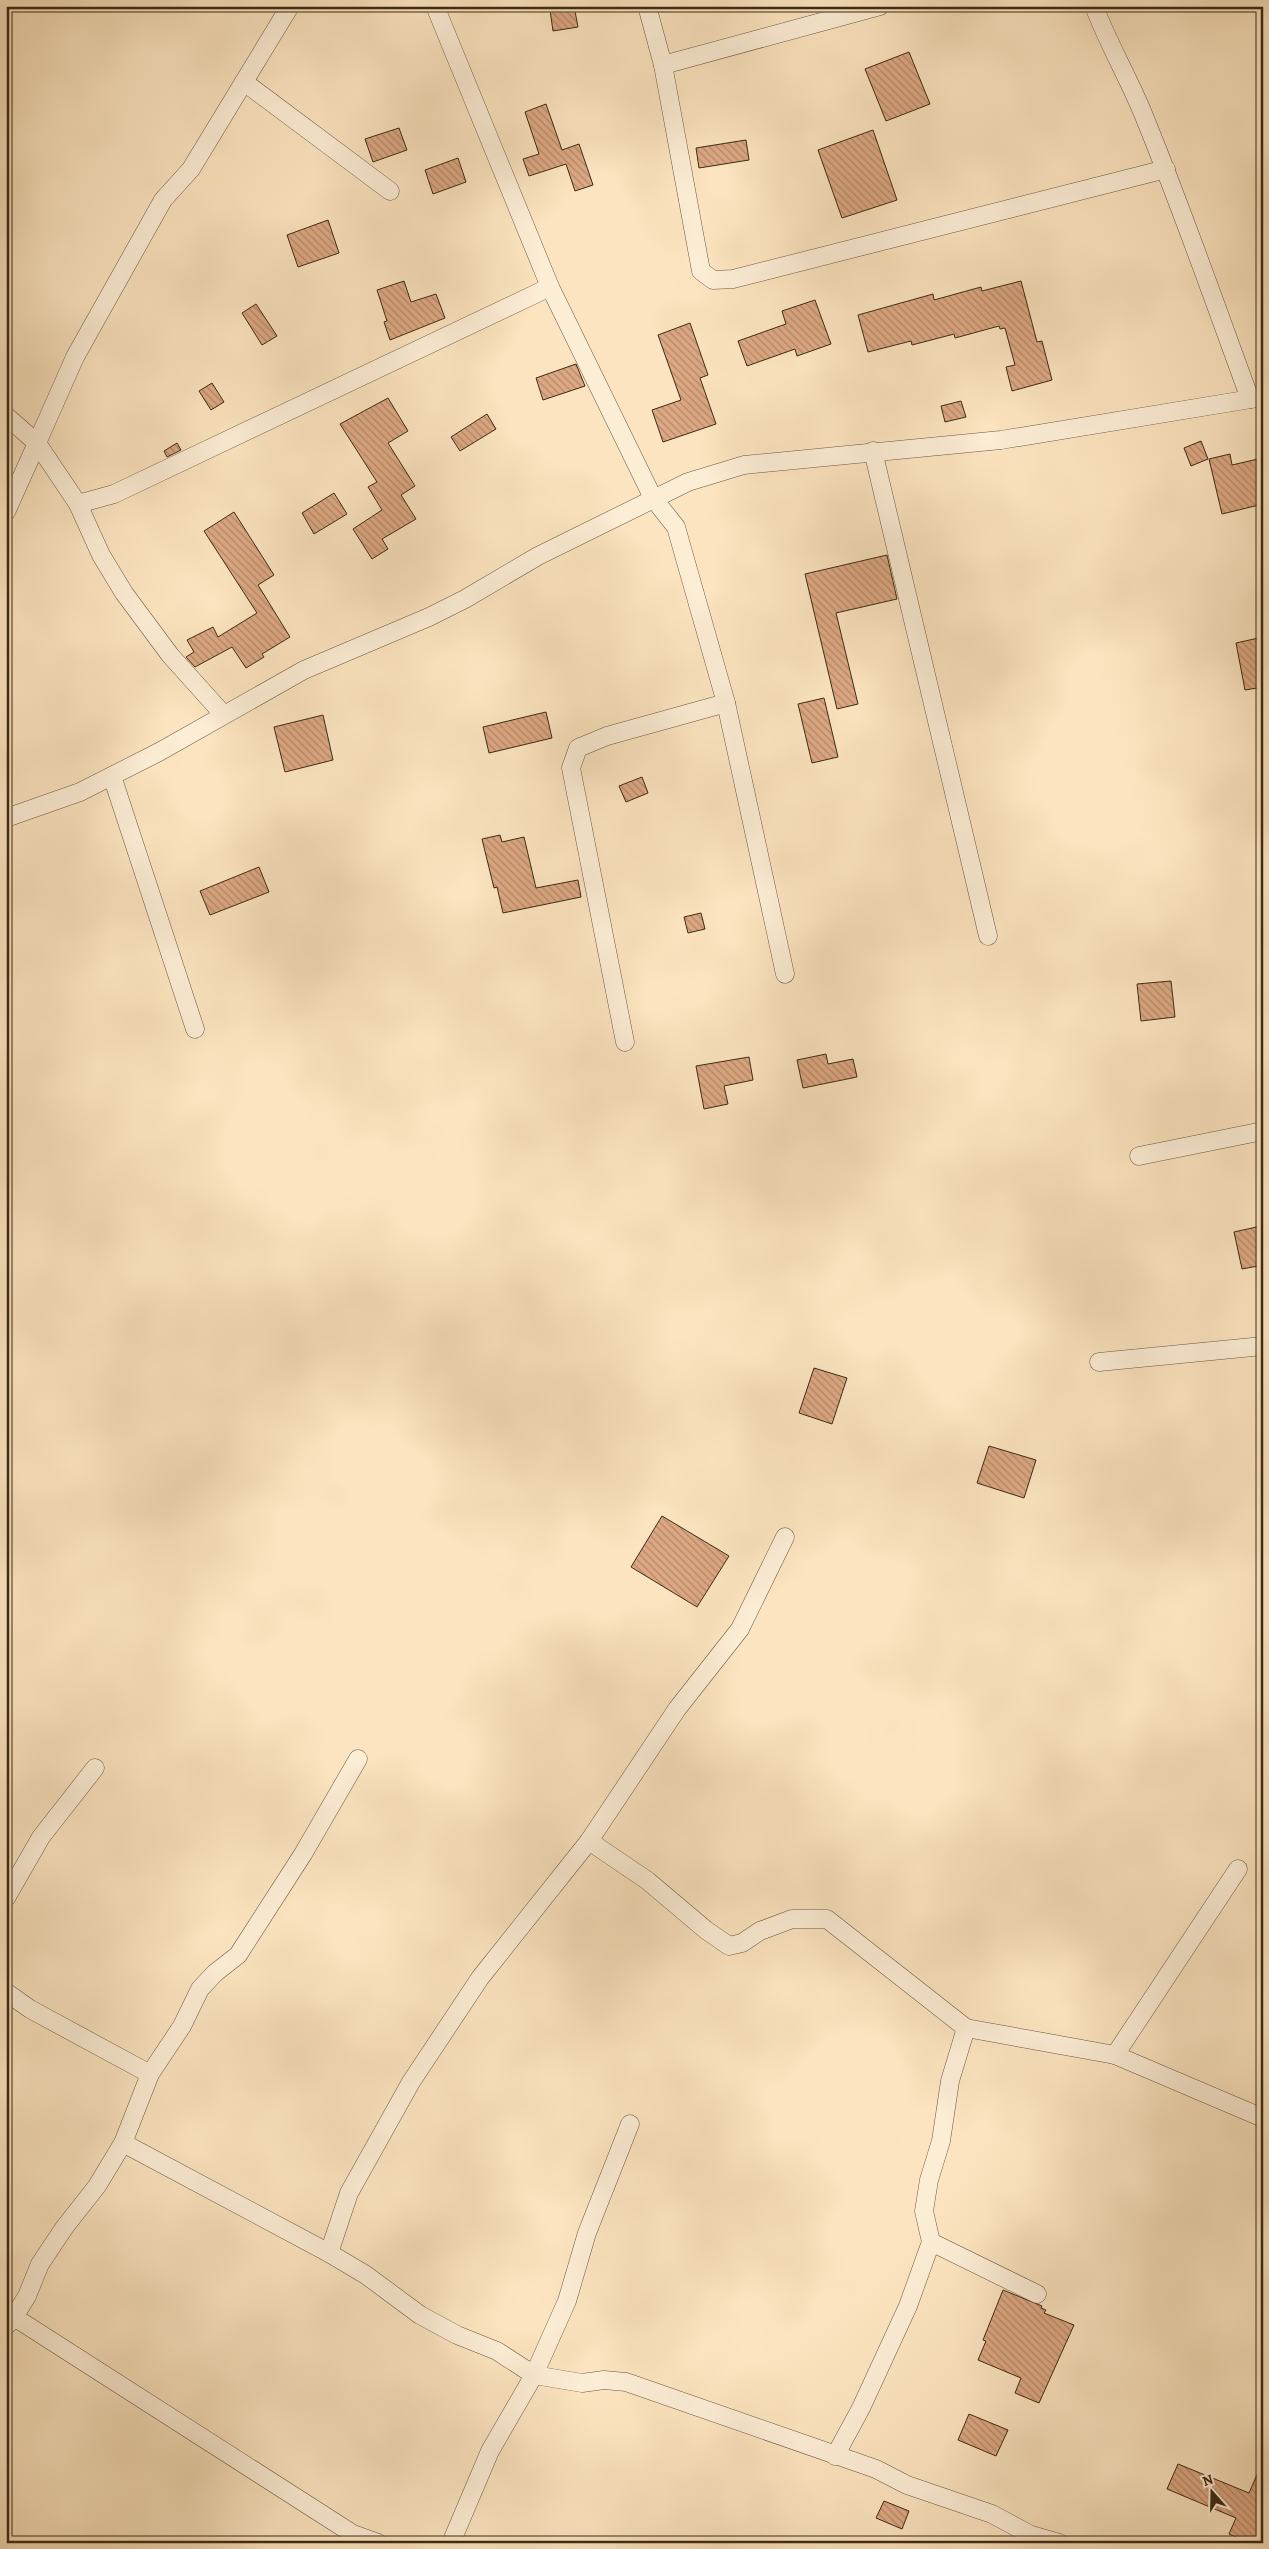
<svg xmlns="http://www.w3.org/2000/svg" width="1269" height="2549" font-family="Alegreya,serif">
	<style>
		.building { fill: url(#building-back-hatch); stroke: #3c2a15 }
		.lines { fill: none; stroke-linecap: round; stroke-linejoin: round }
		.street-casing { stroke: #6c5840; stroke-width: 19 }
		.street { stroke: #fcedd5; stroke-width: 18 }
	</style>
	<defs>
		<pattern id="building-back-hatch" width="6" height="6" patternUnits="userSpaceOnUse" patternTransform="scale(1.25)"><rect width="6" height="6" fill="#dda883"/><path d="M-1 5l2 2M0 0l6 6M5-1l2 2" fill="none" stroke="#b4896a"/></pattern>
	</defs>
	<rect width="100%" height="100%" fill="#fbe4bf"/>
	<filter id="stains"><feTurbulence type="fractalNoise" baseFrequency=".004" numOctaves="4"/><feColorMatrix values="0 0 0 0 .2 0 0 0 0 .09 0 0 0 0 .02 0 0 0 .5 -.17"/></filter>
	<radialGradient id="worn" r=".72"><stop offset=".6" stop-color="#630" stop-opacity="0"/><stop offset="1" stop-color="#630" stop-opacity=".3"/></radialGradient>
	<g class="building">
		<polygon points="574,6 578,27 553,31 550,10"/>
		<polygon points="909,52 930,104 886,121 865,69"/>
		<polygon points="546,104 562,150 579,144 593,185 575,191 566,164 529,176 523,159 539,154 525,112"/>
		<polygon points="399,128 407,150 373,162 365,139"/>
		<polygon points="873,130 897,200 842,218 818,150"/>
		<polygon points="746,140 749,160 699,168 696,148"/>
		<polygon points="458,158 466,182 433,194 425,170"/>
		<polygon points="328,220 339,253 298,267 287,235"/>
		<polygon points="404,281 411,302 436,294 445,318 390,340 384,322 387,321 377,290"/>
		<polygon points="1021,281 1037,342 1042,341 1052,380 1012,391 1006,367 1015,365 1005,328 1000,329 999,326 955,338 954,334 912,345 911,341 868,352 858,315 933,294 934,300 981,287 982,291"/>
		<polygon points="815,300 831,344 797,356 795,349 747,366 738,341 786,324 782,311"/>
		<polygon points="256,304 277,336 262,345 242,313"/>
		<polygon points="690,323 708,375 700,378 716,424 663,442 652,410 681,400 658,335"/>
		<polygon points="576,364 585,386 543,400 536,378"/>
		<polygon points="212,383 224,402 211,410 199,391"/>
		<polygon points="388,398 408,431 388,443 415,486 401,495 416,519 382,539 388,549 372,559 353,529 382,510 368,487 377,482 340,424"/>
		<polygon points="961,401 966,417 945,422 941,406"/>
		<polygon points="487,414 496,429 460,451 451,437"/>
		<polygon points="1201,441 1208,459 1191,466 1184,448"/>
		<polygon points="177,443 181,450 167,457 164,451"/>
		<polygon points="1230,454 1232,465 1258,459 1261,472 1263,471 1263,504 1222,514 1209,459"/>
		<polygon points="334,493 347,514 314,534 302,513"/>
		<polygon points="234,512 274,575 258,585 290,637 262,654 264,657 246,668 232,647 195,667 186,657 194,652 187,640 213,627 218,637 257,613 204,531"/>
		<polygon points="887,555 897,599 836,613 858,704 837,709 805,574"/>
		<polygon points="1263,637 1263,687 1245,690 1236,643"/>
		<polygon points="824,698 838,757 812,763 798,704"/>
		<polygon points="546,712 552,738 489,753 483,727"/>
		<polygon points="323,715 333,760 285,772 274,727"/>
		<polygon points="642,777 648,793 626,802 619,786"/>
		<polygon points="500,835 502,842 524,837 536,888 578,880 581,897 503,913 497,887 494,888 482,839"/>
		<polygon points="259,867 269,892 210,915 200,891"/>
		<polygon points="701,913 705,929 688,933 684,917"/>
		<polygon points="1171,981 1175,1017 1141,1021 1137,984"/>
		<polygon points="826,1054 828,1064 853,1059 857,1077 803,1088 797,1060"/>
		<polygon points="749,1057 753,1080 724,1086 728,1104 704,1109 696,1066"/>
		<polygon points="1261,1226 1263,1265 1242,1269 1234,1232"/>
		<polygon points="814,1368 847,1378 832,1424 799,1413"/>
		<polygon points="989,1446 1036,1460 1024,1498 977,1483"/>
		<polygon points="662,1516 729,1556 697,1607 631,1567"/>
		<polygon points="1003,2290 1042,2306 1041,2308 1046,2310 1044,2313 1074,2325 1039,2403 1015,2393 1021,2378 978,2360 986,2341 983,2340"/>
		<polygon points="969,2414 1008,2430 996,2456 958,2440"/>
		<polygon points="1263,2461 1263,2543 1249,2543 1229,2534 1236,2518 1167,2489 1178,2464 1249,2493"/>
		<polygon points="884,2501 909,2511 902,2529 876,2518"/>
	</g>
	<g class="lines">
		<g class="street-casing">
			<g id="street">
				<polyline points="435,6 550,287 653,498 676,527 726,703 785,974"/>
				<polyline points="647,6 663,65 701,271 713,280 733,279 1166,169"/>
				<path d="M 1094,6 C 1109,46 1131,82 1146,121 C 1183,212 1216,306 1250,399"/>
				<polyline points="663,65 880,6"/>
				<polyline points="244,82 390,191"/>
				<polyline points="6,416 37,443 6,512"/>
				<polyline points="873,451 988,936"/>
				<polyline points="78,504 114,494 550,287"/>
				<polyline points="223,714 170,655 124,593 101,555 78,504 37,443 75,357 163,200 191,169 290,6"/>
				<polyline points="112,776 195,1029"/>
				<polyline points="6,818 80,792 159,752 304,670 429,617 465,599 538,556 688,482 744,465 1001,440 1263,397"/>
				<polyline points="625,1042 571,768 578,748 607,736 726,703"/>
				<polyline points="1139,1156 1263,1131"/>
				<polyline points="1099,1362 1263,1346"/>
				<polyline points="589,1841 648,1881 706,1930 729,1946 742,1943 760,1931 792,1919 827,1919 966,2028"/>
				<polyline points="6,1898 41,1837 95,1768"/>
				<polyline points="6,1992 30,2009 150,2074"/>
				<polyline points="1115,2055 1238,1869"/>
				<polyline points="123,2143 329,2253 366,2275 420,2315 457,2335 497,2351 534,2375 582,2383 604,2380 626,2382 876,2469 907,2485 992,2514 1031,2535 1059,2543"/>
				<polyline points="931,2242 1037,2294"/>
				<polyline points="329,2253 349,2193 411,2082 480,1978 589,1841 677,1709 740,1629 785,1537"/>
				<polyline points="14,2317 27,2296 40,2264 64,2228 97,2186 123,2143 150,2074 182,2026 200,1989 215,1973 238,1955 303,1854 358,1759"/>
				<polyline points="7,2325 14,2317 353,2534 378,2543"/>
				<polyline points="835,2456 861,2408 908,2306 931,2242 924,2211 929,2180 941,2141 950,2081 966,2028 1115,2055 1263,2118"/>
				<polyline points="451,2543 490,2451 534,2375 567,2301 587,2233 630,2124"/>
			</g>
		</g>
		<use href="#street" class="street"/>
	</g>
	<rect width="1269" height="2549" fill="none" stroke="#fbe4bf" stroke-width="25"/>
	<rect x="8" y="8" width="1254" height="2534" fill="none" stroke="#3c2a15" stroke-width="2.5"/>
	<rect x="12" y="12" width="1244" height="2524" fill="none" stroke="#3c2a15"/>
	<g transform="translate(1212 2492) rotate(340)" stroke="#fcedd5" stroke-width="4" paint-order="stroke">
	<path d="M0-4L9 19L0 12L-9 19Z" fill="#3c2a15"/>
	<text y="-8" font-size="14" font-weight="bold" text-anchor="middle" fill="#3c2a15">N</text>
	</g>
	<rect width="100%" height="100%" filter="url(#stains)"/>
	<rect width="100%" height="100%" fill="url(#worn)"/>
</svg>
